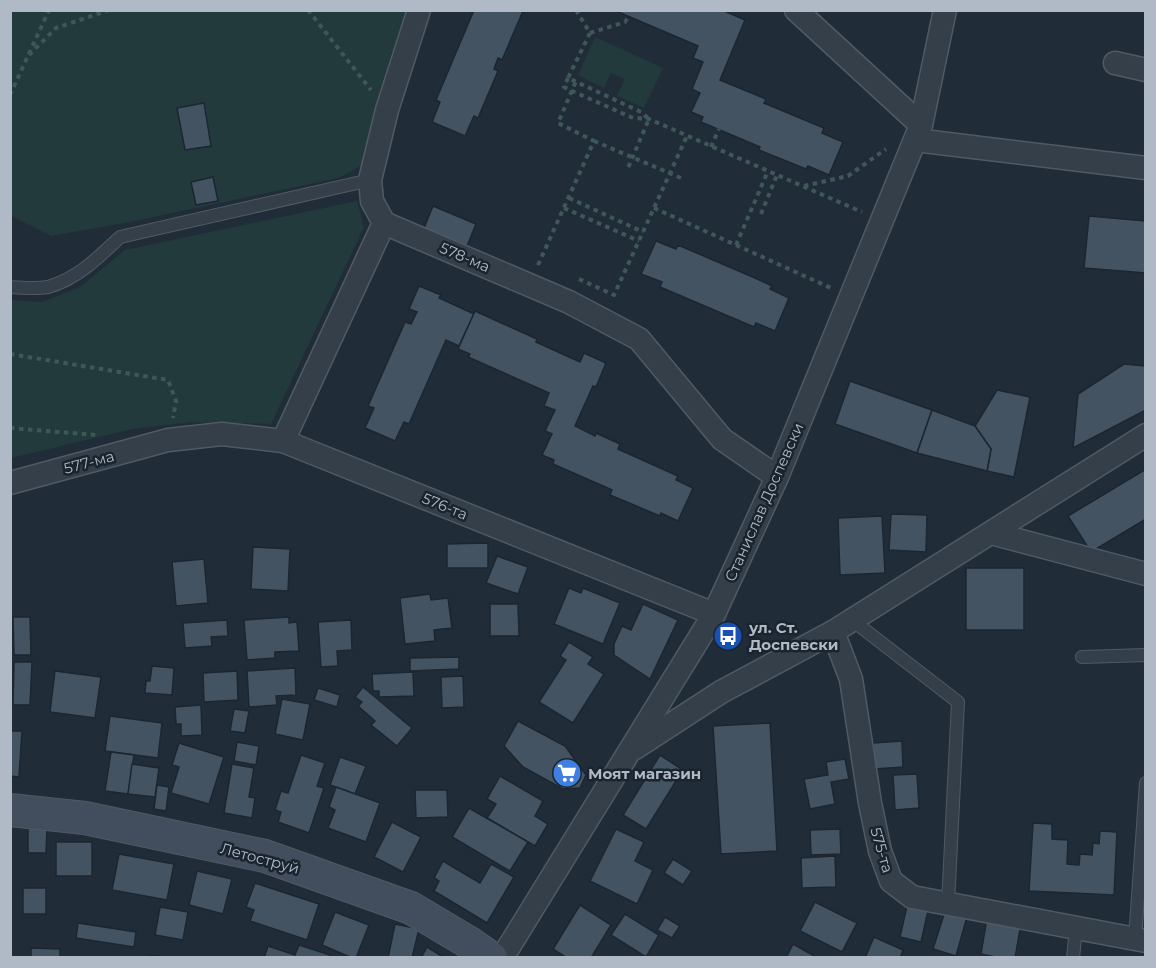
<svg xmlns="http://www.w3.org/2000/svg" width="1156" height="968" font-family="Montserrat,sans-serif">
	<style>
		.green { fill: #223a3b }
		.building { fill: #445361; stroke: #1c2630; stroke-width: 1.5 }
		.lines { fill: none; stroke-linecap: round; stroke-linejoin: round }
		.lane-casing { stroke: #4f5a64; stroke-width: 14 }
		.street-casing { stroke: #4f5a64; stroke-width: 25 }
		.secondary-casing { stroke: #4f5a64; stroke-width: 34 }
		.path { stroke: #405758; stroke-width: 4; stroke-dasharray: 4.5 4.5; stroke-linecap: butt }
		.lane { stroke: #343f4a; stroke-width: 12 }
		.street { stroke: #343f4a; stroke-width: 22 }
		.secondary { stroke: #424e5d; stroke-width: 32 }
		.labels { text-anchor: middle; dominant-baseline: central; stroke-width: 5; stroke-linejoin: round; paint-order: stroke }
		.street-label { font-size: 15px; fill: #afbac6; stroke: #1a242e }
		.poi-label { font-size: 15px; font-weight: bold; fill: #afbac6; stroke: #1a242e; text-anchor: start }
	</style>
	<rect width="100%" height="100%" fill="#202d39"/>
	<g class="green">
		<polygon points="10,11 406,11 365,164 338,178 130,222 51,236 11,216"/>
		<polygon points="595,37 663,68 644,108 617,96 625,79 611,73 604,88 578,75"/>
		<polygon points="357,201 364,227 271,424 192,422 132,429 11,458 10,300 42,302 80,287 125,250"/>
	</g>
	<g class="building">
		<polygon points="474,10 523,11 502,60 498,58 494,69 498,71 478,118 474,116 465,136 432,122 440,102 436,100"/>
		<polygon points="722,10 745,20 720,80 766,99 764,103 824,128 822,133 843,142 829,175 808,166 806,169 759,150 760,147 701,122 703,117 691,112 700,93 692,89 703,62 693,58 698,46 616,11"/>
		<polygon points="204,103 211,146 185,150 177,108"/>
		<polygon points="213,177 218,201 196,205 191,182"/>
		<polygon points="433,206 476,224 467,246 424,228"/>
		<polygon points="1089,216 1146,221 1146,273 1084,268"/>
		<polygon points="656,241 676,249 678,245 755,278 772,286 770,289 789,298 775,331 756,323 754,327 660,287 662,282 641,274"/>
		<polygon points="419,286 441,295 439,298 474,314 459,346 446,340 409,424 404,422 395,441 365,428 374,408 368,406 405,322 411,324 417,312 409,309"/>
		<polygon points="475,311 537,339 536,342 580,362 584,353 606,363 596,387 593,386 575,426 595,436 596,433 620,444 618,449 678,476 676,480 693,488 678,521 661,513 660,516 610,495 612,490 553,464 554,460 542,455 552,434 545,431 555,410 544,406 549,393 468,357 470,354 458,349"/>
		<polygon points="1124,364 1146,366 1146,410 1073,448 1078,394"/>
		<polygon points="850,381 932,410 917,453 835,424"/>
		<polygon points="997,390 1030,397 1014,477 987,471 991,449 975,426"/>
		<polygon points="932,410 975,426 991,449 987,471 917,453"/>
		<polygon points="1146,469 1146,519 1091,552 1068,516"/>
		<polygon points="891,514 927,515 926,552 889,550"/>
		<polygon points="882,516 885,573 840,575 838,518"/>
		<polygon points="488,543 488,568 447,568 447,544"/>
		<polygon points="253,547 290,549 288,591 251,589"/>
		<polygon points="497,556 528,567 518,594 486,583"/>
		<polygon points="204,559 208,603 176,606 172,562"/>
		<rect x="966" y="568" width="58" height="62"/>
		<polygon points="569,588 581,593 583,588 620,603 603,644 554,624"/>
		<polygon points="430,594 431,600 448,598 452,628 434,630 435,641 405,644 400,598"/>
		<polygon points="490,604 518,604 519,636 490,636"/>
		<polygon points="643,604 678,620 650,679 614,655 614,644 622,626 631,630"/>
		<polygon points="13,617 30,617 31,655 14,655"/>
		<polygon points="289,617 289,623 297,622 299,651 275,652 275,658 247,660 244,620"/>
		<polygon points="227,620 228,636 211,637 212,646 185,648 183,623"/>
		<polygon points="351,620 352,650 337,651 338,666 321,667 318,622"/>
		<polygon points="569,642 593,657 588,664 604,674 573,723 539,702 566,660 560,656"/>
		<polygon points="459,657 459,669 410,671 410,658"/>
		<polygon points="14,662 32,662 30,705 13,705"/>
		<polygon points="152,666 174,668 172,695 145,693 146,681 150,681"/>
		<polygon points="295,668 296,695 276,696 277,705 249,707 247,671"/>
		<polygon points="55,671 101,677 95,718 50,712"/>
		<polygon points="237,671 238,700 204,702 203,673"/>
		<polygon points="413,672 414,696 379,697 379,691 373,691 372,674"/>
		<polygon points="463,676 464,707 442,708 441,677"/>
		<polygon points="363,687 412,728 397,746 371,725 375,721 358,706 362,702 355,697"/>
		<polygon points="318,688 340,695 337,707 314,700"/>
		<polygon points="282,699 310,704 303,740 275,734"/>
		<polygon points="201,705 202,735 181,736 181,724 176,724 175,707"/>
		<polygon points="234,709 249,711 245,733 230,731"/>
		<polygon points="110,716 162,723 158,758 105,751"/>
		<polygon points="518,721 565,746 586,775 580,788 563,789 523,767 504,746"/>
		<polygon points="770,723 777,851 721,854 713,726"/>
		<polygon points="10,731 22,731 19,777 10,776"/>
		<polygon points="902,741 903,767 874,769 873,743"/>
		<polygon points="237,742 259,746 256,765 234,761"/>
		<polygon points="179,743 224,757 209,804 171,793 179,767 172,765"/>
		<polygon points="111,752 134,755 128,794 105,791"/>
		<polygon points="301,755 325,763 317,786 324,788 309,833 278,822 281,812 275,810 281,791 288,793"/>
		<polygon points="660,755 683,770 646,829 623,815"/>
		<polygon points="340,757 366,766 355,794 330,785"/>
		<polygon points="845,759 849,779 831,782 835,804 810,809 804,779 828,775 826,762"/>
		<polygon points="132,764 159,768 155,797 128,794"/>
		<polygon points="232,764 254,768 249,797 255,798 252,818 224,813"/>
		<polygon points="917,774 919,808 895,810 893,775"/>
		<polygon points="500,776 543,801 535,816 548,824 535,846 487,818 496,804 487,799"/>
		<polygon points="157,785 169,787 166,811 154,809"/>
		<polygon points="336,787 380,803 366,842 328,828 335,810 329,807"/>
		<polygon points="415,790 447,790 448,817 416,818"/>
		<polygon points="469,808 528,842 510,871 452,837"/>
		<polygon points="392,822 421,837 403,872 374,857"/>
		<polygon points="1033,823 1052,824 1052,839 1068,840 1067,864 1079,865 1080,854 1092,855 1093,843 1099,844 1100,831 1117,832 1114,895 1029,891"/>
		<polygon points="28,827 47,827 46,853 28,853"/>
		<polygon points="616,829 644,842 635,861 653,870 637,904 590,881"/>
		<polygon points="840,829 841,854 811,855 810,830"/>
		<rect x="56" y="842" width="36" height="34"/>
		<polygon points="119,854 174,864 167,900 112,890"/>
		<polygon points="835,856 836,887 802,888 801,858"/>
		<polygon points="673,859 692,871 683,885 664,873"/>
		<polygon points="443,861 480,883 491,864 514,877 487,923 434,891 439,881 434,878"/>
		<polygon points="197,871 232,879 223,914 189,905"/>
		<polygon points="255,883 319,904 307,940 250,921 254,910 246,907"/>
		<rect x="23" y="888" width="23" height="26"/>
		<polygon points="815,902 857,923 842,952 800,931"/>
		<polygon points="580,905 611,925 591,958 567,958 553,949"/>
		<polygon points="907,906 928,911 921,942 900,937"/>
		<polygon points="160,907 188,912 183,940 155,935"/>
		<polygon points="945,911 967,917 956,956 933,949"/>
		<polygon points="335,912 369,925 356,958 352,958 322,945"/>
		<polygon points="625,914 659,935 646,957 611,935"/>
		<polygon points="665,917 680,926 672,938 657,930"/>
		<polygon points="987,918 1021,924 1015,958 1000,958 981,954"/>
		<polygon points="78,923 136,932 134,947 76,938"/>
		<polygon points="395,924 419,929 412,958 388,958"/>
		<polygon points="874,937 903,950 900,958 865,958"/>
		<polygon points="793,944 818,958 786,958"/>
		<polygon points="299,945 330,955 329,958 264,958 268,946 295,955"/>
		<polygon points="427,947 445,958 421,958"/>
		<polygon points="31,948 60,949 60,958 31,958"/>
		<polygon points="148,955 177,958 147,958"/>
	</g>
	<g class="lines">
		<g class="lane-casing">
			<g id="lane">
				<path d="M 10,287 C 22,288 36,289 48,287 C 77,279 99,257 120,237 L 370,180"/>
				<polyline points="852,620 958,702 948,904"/>
				<polyline points="1082,657 1146,655"/>
				<polyline points="1135,939 1146,783"/>
				<polyline points="1073,958 1076,928"/>
			</g>
		</g>
		<g class="street-casing">
			<g id="street">
				<polyline points="419,10 387,110 370,180 372,201 384,223 569,302 639,339 722,439 777,477"/>
				<polyline points="796,10 921,125"/>
				<polyline points="1115,63 1146,70"/>
				<polyline points="915,140 1146,168"/>
				<polyline points="283,441 384,223"/>
				<polyline points="10,483 168,440 222,434 283,441 714,614"/>
				<polyline points="991,533 1146,574"/>
				<polyline points="833,632 851,679 870,803 880,851 891,881 912,897 1146,941"/>
				<polyline points="635,748 721,692 833,632 1146,435"/>
				<polyline points="502,958 714,614 777,477 921,125 945,10"/>
			</g>
		</g>
		<g class="secondary-casing">
			<polyline id="secondary" points="10,810 85,818 265,856 411,908 468,942 491,958"/>
		</g>
		<g class="path">
			<polyline points="308,10 371,90"/>
			<polyline points="576,10 590,33 568,78 641,112 649,119 628,168"/>
			<polyline points="590,33 625,22 629,16"/>
			<polyline points="29,55 56,28 109,10"/>
			<polyline points="568,78 564,87 572,91 633,118 649,119 862,212"/>
			<polyline points="10,95 49,10"/>
			<polyline points="594,141 681,178"/>
			<polyline points="711,147 719,129"/>
			<polyline points="804,186 848,176 886,149"/>
			<polyline points="569,198 643,232"/>
			<polyline points="564,208 639,241"/>
			<polyline points="654,208 831,288"/>
			<polyline points="761,214 777,175"/>
			<polyline points="736,245 768,171"/>
			<polyline points="538,265 594,141 558,123 576,81"/>
			<polyline points="579,279 614,295 687,136"/>
			<polyline points="10,354 168,380 176,401 173,418"/>
			<polyline points="10,428 96,435"/>
		</g>
		<use href="#lane" class="lane"/>
		<use href="#street" class="street"/>
		<use href="#secondary" class="secondary"/>
	</g>
	<defs>
		<g id="bus-disc" transform="scale(1.5)"><circle r="9.5" fill="#1a4fb4" stroke="#1a242e"/><path d="M-5-6H5V4H4V6H2V4H-2V6H-4V4H-5ZM-3.5-4V0h7V-4ZM-3.5 1.2v1.5H-2V1.2ZM2 1.2v1.5H3.5V1.2Z" fill="#fff"/></g>
		<g id="supermarket-disc" transform="scale(1.5)"><circle r="9.5" fill="#3f7fe0" stroke="#1a242e"/><path d="M-6-5.5h2.5l.6 2H6L4.5 2H-2.5L-4.4-4H-6ZM-1.5 3.2a1.3 1.3 0 1 0 .1 0ZM3 3.2a1.3 1.3 0 1 0 .1 0Z" fill="#fff"/></g>
	</defs>
	<g fill-rule="evenodd">
		<use href="#bus-disc" x="728" y="636"/>
		<use href="#supermarket-disc" x="567" y="773"/>
	</g>
	<g class="labels">
		<g class="street-label">
			<text transform="translate(465 257) rotate(23)">578-ма</text>
			<text transform="translate(89 462) rotate(-15)">577-ма</text>
			<text transform="translate(764 502) rotate(-66)">Станислав Доспевски</text>
			<text transform="translate(445 506) rotate(22)">576-та</text>
			<text transform="translate(882 850) rotate(74)">575-та</text>
			<text transform="translate(260 858) rotate(15)">Летоструй</text>
		</g>
		<g class="poi-label">
			<text x="749" y="627">ул. Ст.<tspan x="749" dy="17">Доспевски</tspan></text>
			<text x="588" y="773">Моят магазин</text>
		</g>
	</g>
	<rect width="1156" height="968" fill="none" stroke="#afbac6" stroke-width="24"/>
</svg>
